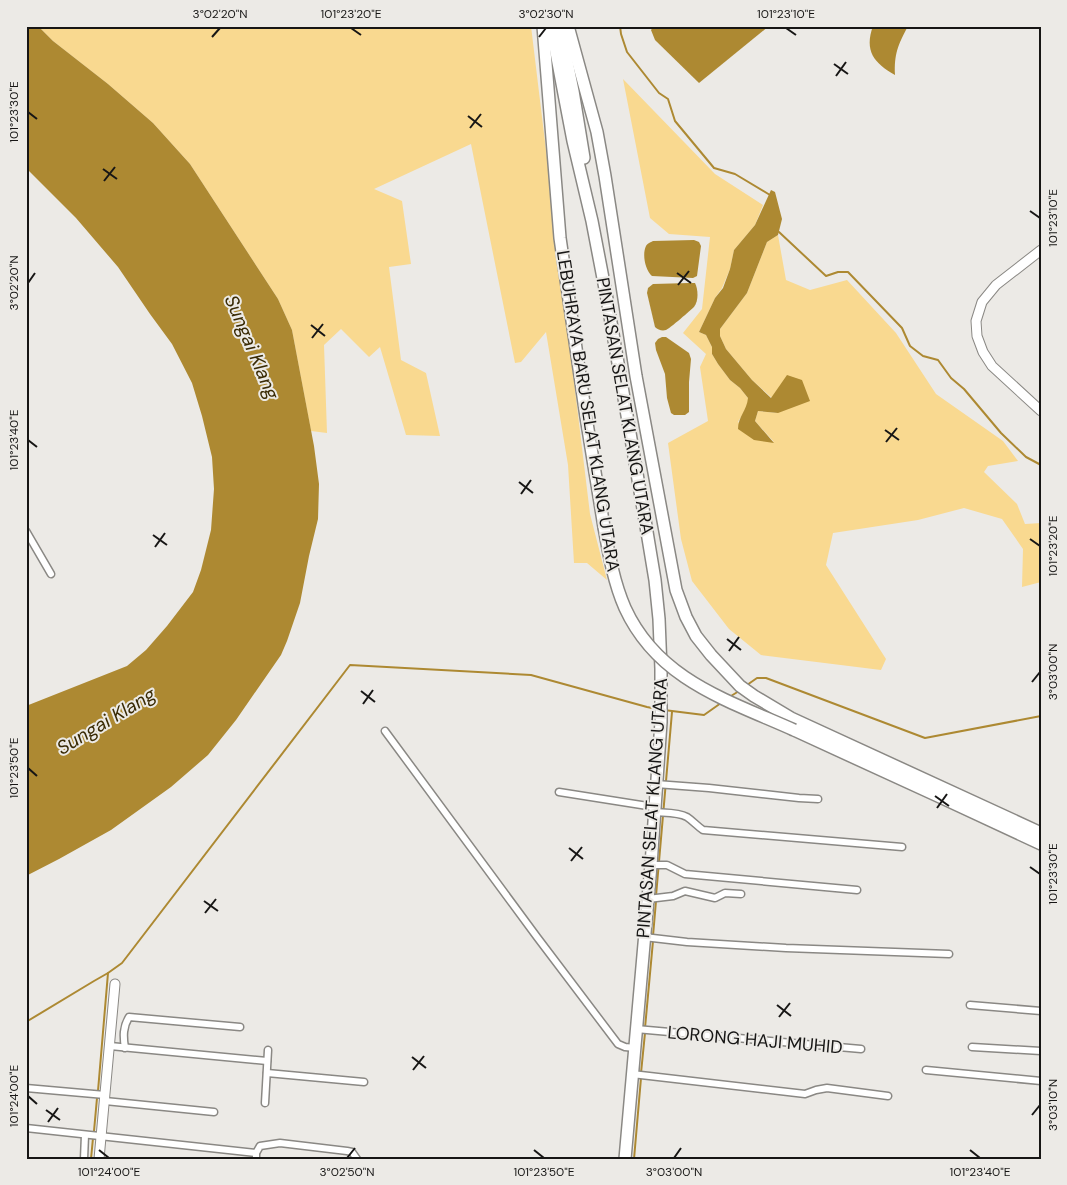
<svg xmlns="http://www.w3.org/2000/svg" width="1067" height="1185" font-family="'DM Sans',sans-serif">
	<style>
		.green { fill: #f9d990 }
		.water { fill: #ad8932 }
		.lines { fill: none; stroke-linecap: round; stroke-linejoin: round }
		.stream { stroke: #ad8932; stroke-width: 2 }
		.street-casing { stroke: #8a8884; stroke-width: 9 }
		.secondary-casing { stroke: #8a8884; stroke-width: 11 }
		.highway-casing { stroke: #8a8884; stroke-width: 14 }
		.street { stroke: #fff; stroke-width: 6 }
		.secondary { stroke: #fff; stroke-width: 9 }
		.highway { stroke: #fff; stroke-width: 11 }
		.highway-bridge-casing { stroke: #8a8884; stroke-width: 14; stroke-linecap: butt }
		.highway-bridge { stroke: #fff; stroke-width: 11 }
		.ticks { fill: none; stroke: #171615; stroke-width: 2 }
		.labels { text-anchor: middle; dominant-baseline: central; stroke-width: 4; stroke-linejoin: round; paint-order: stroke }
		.street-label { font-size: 18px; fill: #171615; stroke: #eceae6 }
		.water-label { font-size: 19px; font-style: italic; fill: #392a04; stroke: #eceae6 }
		.neatline { fill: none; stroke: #171615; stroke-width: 2 }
		.ticks-label { font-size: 12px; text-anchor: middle; fill: #171615 }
	</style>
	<rect width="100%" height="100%" fill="#eceae6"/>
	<g class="green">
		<polygon points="38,26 531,26 590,514 607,580 587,563 574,563 568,465 546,332 521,362 515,363 471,144 374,189 402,201 411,264 389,267 401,360 426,373 440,436 406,435 380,347 369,357 341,329 324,345 327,433 311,431 292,330 278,299 190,164 153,123 108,84 53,41"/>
		<polygon points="623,79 715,174 763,205 755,225 734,250 730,269 722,288 715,298 699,332 706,335 712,347 712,354 718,364 730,380 740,388 748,398 748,405 738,422 774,442 755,421 758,411 778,413 772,398 752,380 726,349 720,336 720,329 747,293 767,242 778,235 786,280 810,290 847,280 896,333 936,394 1003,441 1018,461 988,466 984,472 1017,504 1025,524 1041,523 1041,582 1022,587 1023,549 1002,519 964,508 918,520 833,533 826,565 886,659 881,670 761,655 729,629 692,581 681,539 668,443 708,421 700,367 706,354 683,333 702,309 710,237 669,234 650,218"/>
	</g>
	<g class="water">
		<polygon points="26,26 38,26 53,41 108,84 153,123 190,164 278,299 292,330 314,446 319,484 318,519 309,556 300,603 287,641 281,655 236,720 208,755 171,787 111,830 59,859 26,876 26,706 127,666 146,650 167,626 193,592 201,570 211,530 214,489 212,457 202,416 192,383 172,344 150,314 118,267 76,218 26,168"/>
		<polygon points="654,26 769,26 699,83 655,40 651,30"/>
		<path d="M 873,26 L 908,26 C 898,45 894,54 895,75 C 874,63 864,51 873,26 Z"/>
		<path d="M 771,190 L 775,192 L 782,219 L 778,235 L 767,242 L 747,293 L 720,329 L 720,336 L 726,349 L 752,380 L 771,398 L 787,375 L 802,380 L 810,401 L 778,413 L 758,411 L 755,421 L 774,443 L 754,440 L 738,429 C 738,417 747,410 748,398 L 740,388 L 730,380 L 718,364 L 712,354 L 712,347 L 706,335 L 699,332 L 715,298 L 723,288 L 730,269 L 734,250 L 755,225 Z"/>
		<path d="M 694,240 L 699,242 L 701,246 L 697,276 L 693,278 L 652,276 C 645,270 642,254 646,246 C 648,243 649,243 653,241 Z"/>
		<path d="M 689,283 L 695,283 C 698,289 699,300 694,307 C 692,309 669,329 666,330 C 662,331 658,330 655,327 L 647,293 L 648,288 L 653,284 Z"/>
		<polygon points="662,337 666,337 689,353 691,359 689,382 689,412 685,415 674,415 671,413 667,398 665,374 656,350 655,343 658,339"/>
	</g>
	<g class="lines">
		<g class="stream">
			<polyline points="620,26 621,34 627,52 659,93 668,99 675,121 714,168 735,174 770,195"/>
			<polyline points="779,232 826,276 838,272 848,272 902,328 910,346 923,356 938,360 951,378 964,389 1001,433 1026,457 1041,465"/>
			<polyline points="747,685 757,678 766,678 925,738 1041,716"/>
			<polyline points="731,696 739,691"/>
			<polyline points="664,710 704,715 721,703"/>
			<polyline points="656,896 672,712"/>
			<polyline points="653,936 656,901"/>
			<polyline points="26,1022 94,981 108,973 122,963 350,665 531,675 647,707 657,709"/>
			<polyline points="645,1028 653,941"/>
			<polyline points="641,1073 645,1033"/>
			<polyline points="98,1091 108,973"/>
			<polyline points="94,1131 97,1098"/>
			<polyline points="91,1159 93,1138"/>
			<polyline points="634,1159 641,1078"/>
		</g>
		<g class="street-casing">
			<g id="street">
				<polyline points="26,531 51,574"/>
				<polyline points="385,731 537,937 618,1044 625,1047 635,1048"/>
				<polyline points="656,784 709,788 799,798 818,799"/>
				<polyline points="559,792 654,807"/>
				<path d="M 654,812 C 664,813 678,812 687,817 C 693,821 697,826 703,830 L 902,847"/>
				<polyline points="651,865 667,865 685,874 857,890"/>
				<polyline points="648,899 673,896 685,891 715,898 725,893 741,894"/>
				<polyline points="644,937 687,942 786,948 949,954"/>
				<polyline points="970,1005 1041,1011"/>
				<polyline points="636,1029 861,1049"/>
				<polyline points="110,1046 267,1061"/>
				<polyline points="972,1047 1041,1051"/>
				<path d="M 125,1048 C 123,1036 123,1027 129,1017 L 240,1027"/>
				<polyline points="926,1070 1041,1081"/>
				<polyline points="267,1073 364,1082"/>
				<polyline points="632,1074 805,1094 816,1090 827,1088 888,1096"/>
				<polyline points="26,1088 105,1095"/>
				<polyline points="105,1101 214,1112"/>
				<polyline points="265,1103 268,1050"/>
				<polyline points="26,1128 256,1153"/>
				<polyline points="84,1159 85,1135"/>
				<polyline points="256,1159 256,1153 260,1146 280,1143 347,1151 352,1152 357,1159"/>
			</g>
		</g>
		<g class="secondary-casing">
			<g id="secondary">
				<polyline points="1041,250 996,285 982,302 976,321 977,336 983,352 992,366 1041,411"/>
				<polyline points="99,1159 115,984"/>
			</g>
		</g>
		<g class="highway-casing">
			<g id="highway">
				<polyline points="543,26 560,238 586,417 604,527"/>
				<polyline points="551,26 573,141 592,221 607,299 646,526 655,580 659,619 661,669 661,722 651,865 625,1159"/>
				<polyline points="560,26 573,91 584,158"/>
				<polyline points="568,26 597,132 605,176 636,376 676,590 686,617 696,636 711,655 740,686 754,696 791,718 1041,833"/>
				<polyline points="794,730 940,797 1041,844"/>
			</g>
		</g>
		<use href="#street" class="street"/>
		<use href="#secondary" class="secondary"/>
		<use href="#highway" class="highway"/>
		<g class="highway-bridge-casing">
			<path id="highway-bridge" d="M 604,527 C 609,555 614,583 625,608 C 658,680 727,700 794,730"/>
		</g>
		<use href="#highway-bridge" class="highway-bridge"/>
	</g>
	<path class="ticks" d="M 351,28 L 361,35M 786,28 L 796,35M 212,37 L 220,28M 539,37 L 546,28M 834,64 L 848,74M 836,76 L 846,62M 28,112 L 37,119M 468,116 L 482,127M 470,128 L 481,114M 103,169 L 117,179M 104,181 L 115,167M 1030,211 L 1040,218M 677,273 L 691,283M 28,283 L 35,273M 678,285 L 689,271M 311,325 L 325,336M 312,338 L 323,324M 885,430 L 899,440M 28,440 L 37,447M 886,442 L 897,428M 519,482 L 533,493M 521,494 L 531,480M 153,535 L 167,545M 1030,539 L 1040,546M 155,547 L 165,533M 727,639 L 741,650M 729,651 L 739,637M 1032,682 L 1040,672M 361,691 L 375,702M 363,704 L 373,690M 28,768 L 37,776M 935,796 L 949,806M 937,808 L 947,794M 569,848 L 583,859M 571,861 L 582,847M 1030,867 L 1040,874M 204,901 L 218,911M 205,913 L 216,899M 777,1005 L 791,1016M 779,1017 L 790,1003M 412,1057 L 426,1068M 413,1070 L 424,1056M 28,1096 L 37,1104M 46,1110 L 60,1120M 1032,1115 L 1040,1105M 48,1122 L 58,1108M 99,1150 L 109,1158M 534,1150 L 544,1158M 970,1150 L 980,1158M 347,1158 L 355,1148M 674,1158 L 681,1148"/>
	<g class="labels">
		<g class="street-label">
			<text transform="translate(625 406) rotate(80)">PINTASAN SELAT KLANG UTARA</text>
			<text transform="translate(588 411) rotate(81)">LEBUHRAYA BARU SELAT KLANG UTARA</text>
			<text transform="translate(652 808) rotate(-86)">PINTASAN SELAT KLANG UTARA</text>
			<text transform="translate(755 1040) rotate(5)">LORONG HAJI MUHID</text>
		</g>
		<g class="water-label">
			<text transform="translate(252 347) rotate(67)">Sungai Klang</text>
			<text transform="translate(106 721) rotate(-31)">Sungai Klang</text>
		</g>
	</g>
	<rect width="1067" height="1185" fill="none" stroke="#eceae6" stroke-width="55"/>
	<rect x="28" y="28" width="1012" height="1130" class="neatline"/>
	<g class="ticks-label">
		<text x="220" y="18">3°02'20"N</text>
		<text x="351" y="18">101°23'20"E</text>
		<text x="546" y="18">3°02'30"N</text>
		<text x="786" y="18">101°23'10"E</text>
		<text transform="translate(14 112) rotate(-90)" y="4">101°23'30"E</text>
		<text transform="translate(1053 218) rotate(-90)" y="4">101°23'10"E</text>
		<text transform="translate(14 283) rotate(-90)" y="4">3°02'20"N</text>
		<text transform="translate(14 440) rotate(-90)" y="4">101°23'40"E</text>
		<text transform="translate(1053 546) rotate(-90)" y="4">101°23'20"E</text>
		<text transform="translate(1053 672) rotate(-90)" y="4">3°03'00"N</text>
		<text transform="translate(14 768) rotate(-90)" y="4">101°23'50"E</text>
		<text transform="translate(1053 874) rotate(-90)" y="4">101°23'30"E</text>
		<text transform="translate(14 1096) rotate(-90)" y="4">101°24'00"E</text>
		<text transform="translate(1053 1105) rotate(-90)" y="4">3°03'10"N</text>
		<text x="109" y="1176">101°24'00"E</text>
		<text x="347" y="1176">3°02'50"N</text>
		<text x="544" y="1176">101°23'50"E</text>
		<text x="674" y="1176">3°03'00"N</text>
		<text x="980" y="1176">101°23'40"E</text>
	</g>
</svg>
